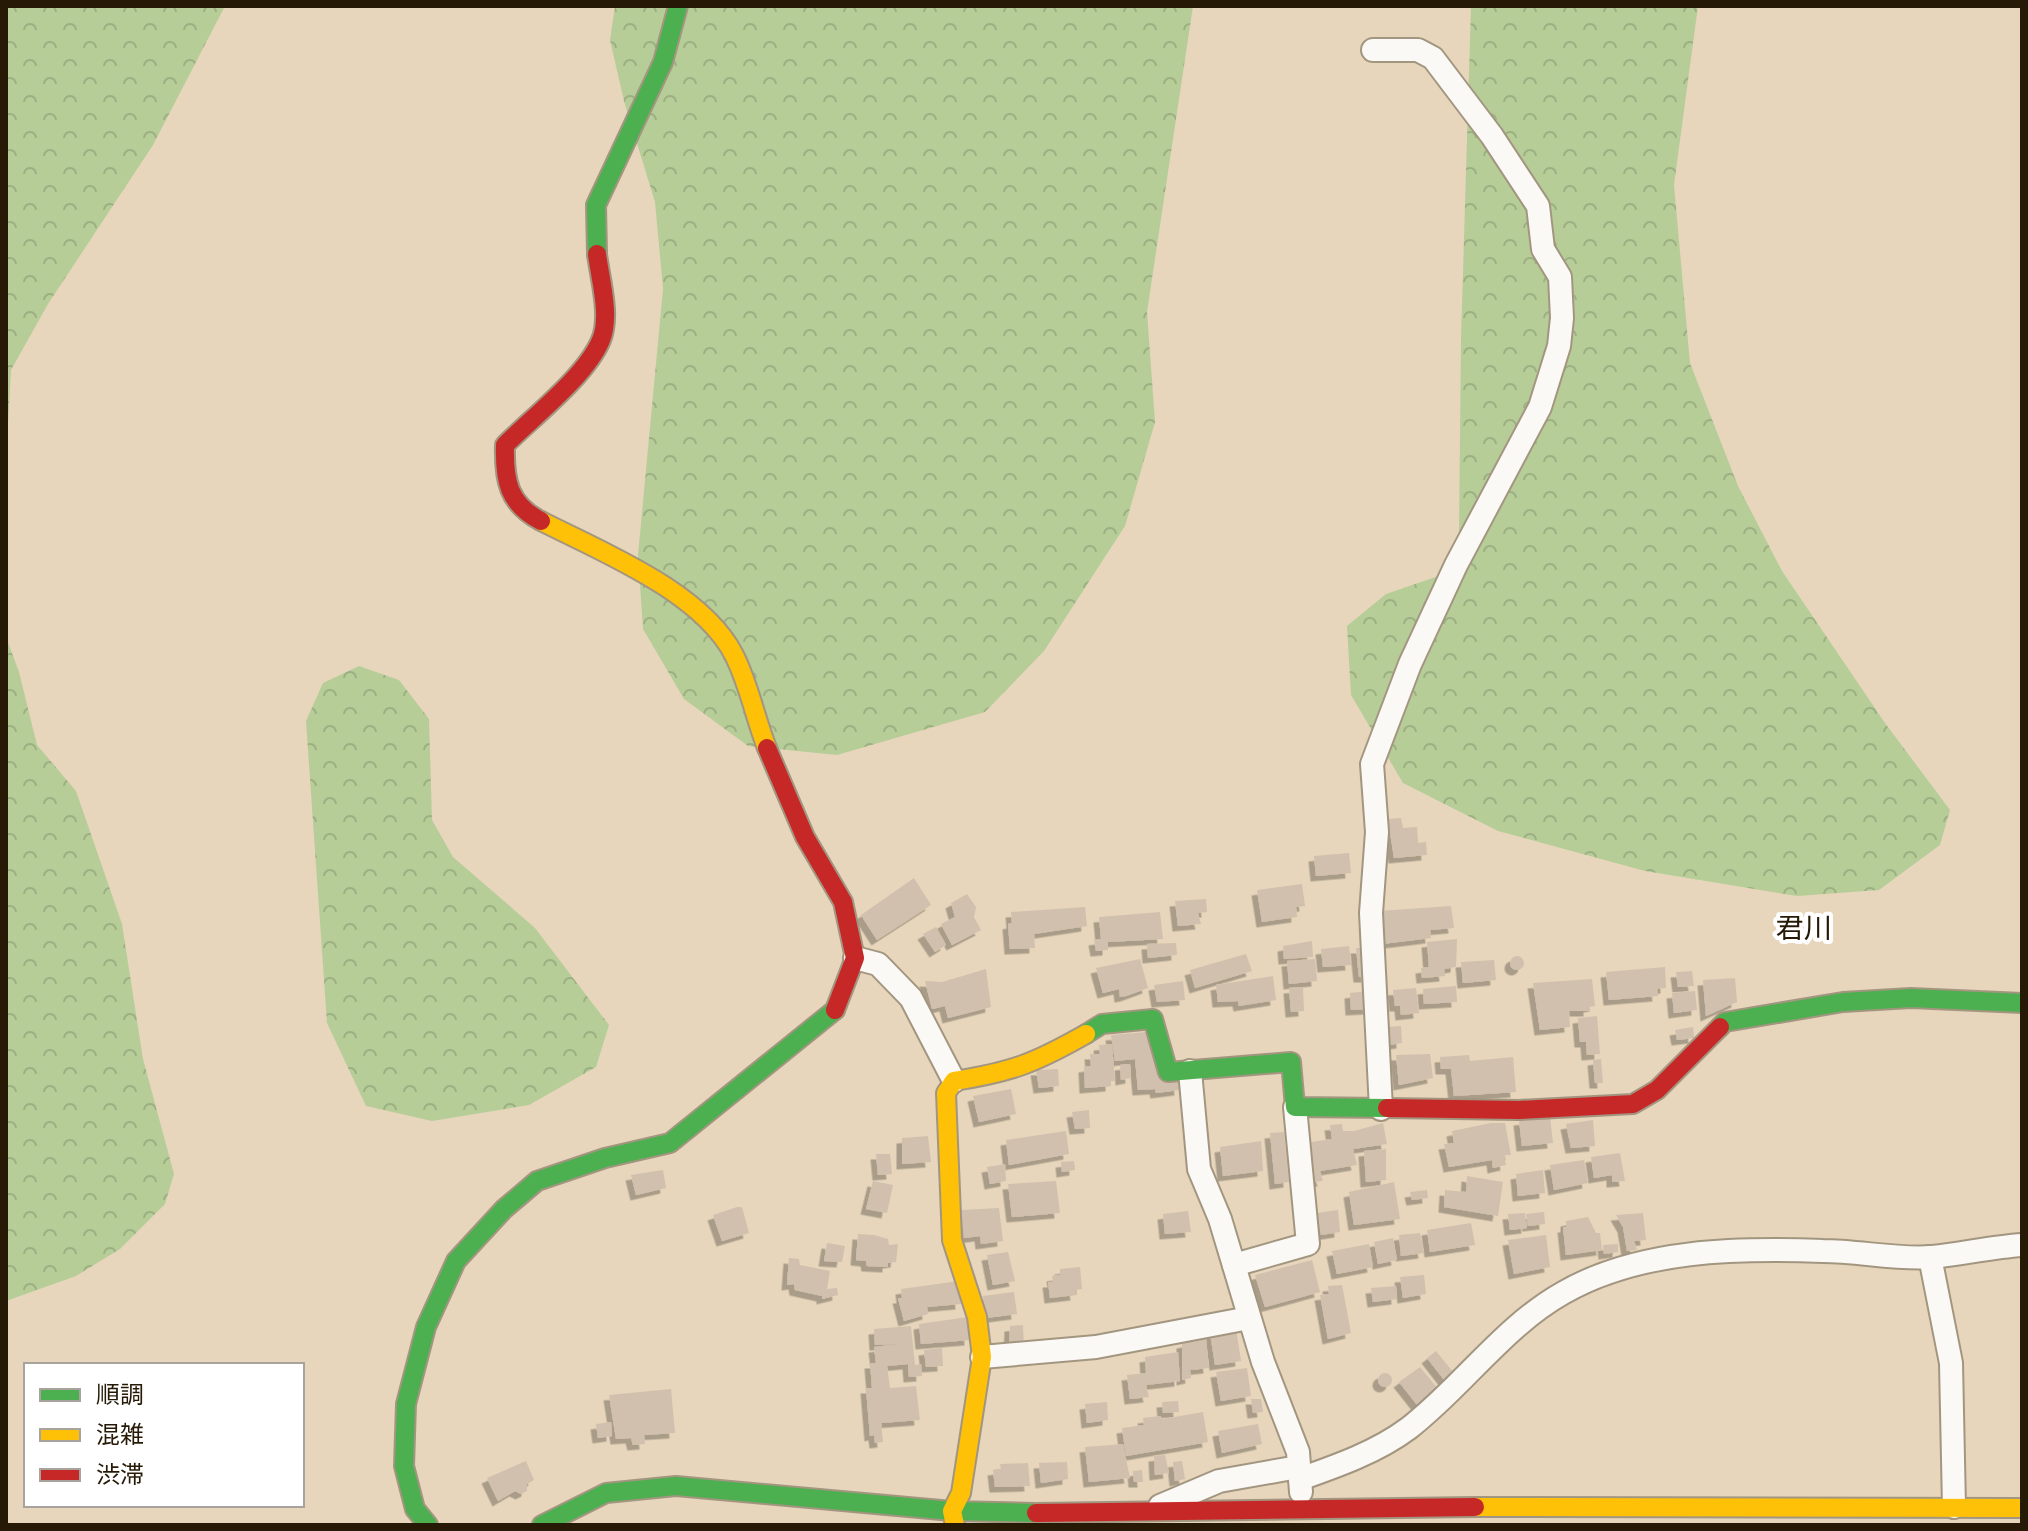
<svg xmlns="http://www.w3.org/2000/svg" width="2028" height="1531" font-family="'Open Sans','Noto Sans JP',sans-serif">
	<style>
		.forest { fill: url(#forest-crowns) }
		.building { fill: #d1c0ae; filter: url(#shadow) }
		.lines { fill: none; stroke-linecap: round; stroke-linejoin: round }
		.street-casing { stroke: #a39680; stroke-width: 26 }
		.fast-casing { stroke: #a39680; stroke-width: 22 }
		.slow-casing { stroke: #a39680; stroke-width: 22 }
		.jam-casing { stroke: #a39680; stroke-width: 22 }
		.street { stroke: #fbf9f5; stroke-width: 22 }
		.fast { stroke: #4caf50; stroke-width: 18 }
		.slow { stroke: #ffc107; stroke-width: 18 }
		.jam { stroke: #c62828; stroke-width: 18 }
		.labels { text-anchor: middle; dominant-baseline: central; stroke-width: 8; stroke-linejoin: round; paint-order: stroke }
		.quarter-label { font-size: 28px; fill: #261a07; stroke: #fff }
	</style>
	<defs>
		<pattern id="forest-crowns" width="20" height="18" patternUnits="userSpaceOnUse" patternTransform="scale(2)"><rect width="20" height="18" fill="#b6cd98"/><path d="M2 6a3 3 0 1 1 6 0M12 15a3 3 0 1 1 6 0" fill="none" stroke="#9caf82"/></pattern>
		<filter id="shadow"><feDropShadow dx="-5.5" dy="5.5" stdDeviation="0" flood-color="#0004"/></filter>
	</defs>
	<rect width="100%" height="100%" fill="#e7d6bb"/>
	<g class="forest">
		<polygon points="6,6 225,6 153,145 48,304 11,370 6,462"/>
		<polygon points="615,6 1193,6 1147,312 1155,422 1125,526 1044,651 985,712 837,755 748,746 684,699 643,629 638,555 663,289 655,202 624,101 610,40"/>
		<polygon points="1471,6 1698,6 1674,185 1690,363 1738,486 1782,571 1885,723 1950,810 1940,845 1879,890 1797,896 1645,871 1498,831 1403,783 1351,695 1347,626 1386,594 1462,568 1459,534 1461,338"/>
		<polygon points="6,637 19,672 37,745 76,791 122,924 143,1059 174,1174 165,1204 120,1249 76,1276 6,1301"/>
		<polygon points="359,666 399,680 429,719 432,820 453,857 535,928 609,1025 596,1067 529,1105 432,1121 366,1106 327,1023 306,721 323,683"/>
	</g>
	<g class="building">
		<polygon points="1401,818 1403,828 1417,827 1418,843 1426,842 1427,855 1394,858 1388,819"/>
		<polygon points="1349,853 1351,873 1316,876 1314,856"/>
		<polygon points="914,878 931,905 877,940 861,915"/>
		<polygon points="1302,884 1305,906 1296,907 1297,917 1262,922 1257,890"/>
		<polygon points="967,894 976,907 974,917 981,930 952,945 941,924 955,917 951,903"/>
		<polygon points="1206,899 1207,912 1198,913 1201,924 1178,926 1175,901"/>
		<polygon points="1451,906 1454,928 1430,930 1431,938 1382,944 1379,911"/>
		<polygon points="1085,907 1087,926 1034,934 1035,948 1010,949 1008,924 1012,923 1011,912"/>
		<polygon points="1160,912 1163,939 1108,942 1108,950 1096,951 1094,940 1101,939 1099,917"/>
		<polygon points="936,927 946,945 935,952 923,934"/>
		<polygon points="1457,939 1456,967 1444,969 1445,976 1422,978 1421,968 1429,967 1427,942"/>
		<polygon points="1312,941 1313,957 1284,959 1283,946"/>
		<polygon points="1176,943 1177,955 1148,958 1147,944"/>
		<polygon points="1349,946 1351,965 1323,967 1321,949"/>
		<polygon points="1356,948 1365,948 1367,977 1359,977"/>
		<polygon points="1246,954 1252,971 1195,988 1190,970"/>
		<circle cx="1517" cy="963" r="7"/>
		<polygon points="1140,959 1148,988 1126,996 1120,997 1119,989 1103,993 1096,968"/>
		<polygon points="1315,959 1317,981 1289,984 1287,961"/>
		<polygon points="1494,960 1496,980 1463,983 1461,962"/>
		<polygon points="1665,967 1666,988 1657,989 1658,996 1609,1000 1606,972"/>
		<polygon points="986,969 991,1007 948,1018 945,1006 932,1009 925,981 942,982"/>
		<polygon points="1692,971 1694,986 1678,987 1676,972"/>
		<polygon points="1273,976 1276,1000 1239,1006 1238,1001 1218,1002 1216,985"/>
		<polygon points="1735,978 1737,1002 1706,1016 1703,980"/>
		<polygon points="1592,979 1595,1006 1589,1007 1589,1011 1569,1011 1570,1027 1540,1030 1533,983"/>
		<polygon points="1183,981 1185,1000 1157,1002 1154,985"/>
		<polygon points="1456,986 1457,1002 1424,1004 1423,989"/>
		<polygon points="1303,987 1304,1011 1291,1012 1289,988"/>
		<polygon points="1416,988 1419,1013 1401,1015 1400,1006 1395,1006 1393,990"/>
		<polygon points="1367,991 1369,1009 1351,1010 1350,993"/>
		<polygon points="1695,991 1697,1010 1674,1013 1672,993"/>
		<polygon points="1597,1016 1600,1054 1587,1055 1586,1042 1580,1042 1578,1018"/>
		<polygon points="1401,1026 1402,1043 1388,1045 1386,1027"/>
		<polygon points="1693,1027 1694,1038 1677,1040 1675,1030"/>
		<polygon points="1147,1032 1179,1082 1180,1090 1156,1093 1155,1089 1138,1090 1135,1059 1115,1061 1111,1035"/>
		<polygon points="1112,1044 1115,1081 1111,1081 1111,1086 1085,1088 1084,1067 1091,1066 1090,1054 1100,1054 1099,1045"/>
		<polygon points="1430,1054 1433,1078 1399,1085 1396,1055"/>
		<polygon points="1469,1055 1470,1061 1513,1057 1516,1092 1454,1096 1451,1069 1441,1069 1440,1057"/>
		<polygon points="1601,1059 1603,1083 1595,1083 1593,1060"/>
		<polygon points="1130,1064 1131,1078 1121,1080 1120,1065"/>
		<polygon points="1058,1069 1059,1086 1039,1088 1036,1070"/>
		<polygon points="1011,1089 1016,1114 979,1122 973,1096"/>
		<polygon points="1089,1110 1090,1128 1075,1129 1072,1112"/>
		<polygon points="1550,1117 1553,1143 1522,1146 1519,1120"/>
		<polygon points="1593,1120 1595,1146 1571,1148 1566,1124"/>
		<polygon points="1383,1123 1387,1144 1353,1149 1357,1165 1320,1171 1323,1181 1312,1182 1305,1143 1332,1139 1330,1125 1342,1124 1343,1131 1354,1131"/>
		<polygon points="1491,1123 1505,1123 1511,1155 1504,1155 1506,1165 1493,1168 1492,1160 1449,1167 1444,1144 1454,1143 1452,1131"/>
		<polygon points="1066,1131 1069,1154 1009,1165 1006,1140"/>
		<polygon points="1284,1132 1289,1182 1275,1184 1270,1133"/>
		<polygon points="928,1136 931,1162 902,1164 902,1138"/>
		<polygon points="1261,1141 1263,1171 1223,1176 1220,1147"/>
		<polygon points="1386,1149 1386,1180 1366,1182 1364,1151"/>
		<polygon points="1620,1153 1625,1181 1612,1182 1612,1175 1594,1178 1591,1157"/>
		<polygon points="876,1154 890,1154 892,1174 878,1175"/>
		<polygon points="1584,1160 1588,1183 1554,1190 1550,1165"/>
		<polygon points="1074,1161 1075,1170 1062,1172 1061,1162"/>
		<polygon points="1005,1164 1006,1181 990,1184 987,1167"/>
		<polygon points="663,1170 666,1188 636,1195 631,1175"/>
		<polygon points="1543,1170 1545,1193 1518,1196 1516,1174"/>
		<polygon points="1467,1176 1503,1182 1498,1216 1444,1207 1445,1190 1466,1192"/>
		<polygon points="873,1181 893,1185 887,1213 866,1209"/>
		<polygon points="1056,1181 1060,1213 1012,1217 1008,1184"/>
		<polygon points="1394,1182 1400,1219 1354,1225 1349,1192"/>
		<polygon points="1427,1190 1428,1198 1412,1200 1410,1192"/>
		<polygon points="737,1207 742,1207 749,1233 722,1241 713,1215"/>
		<polygon points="999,1208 1003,1241 981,1244 980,1236 964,1238 961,1210"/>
		<polygon points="1338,1210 1340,1232 1321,1235 1317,1213"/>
		<polygon points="1188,1211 1191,1232 1165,1234 1163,1214"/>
		<polygon points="1544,1212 1545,1224 1528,1226 1526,1214"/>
		<polygon points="1525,1213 1527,1228 1510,1230 1508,1214"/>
		<polygon points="1643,1213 1646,1240 1634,1241 1637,1250 1627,1251 1623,1227 1616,1215"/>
		<polygon points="1588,1217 1596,1233 1600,1233 1602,1250 1566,1255 1563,1227 1566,1227 1566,1221"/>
		<polygon points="1471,1223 1475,1245 1430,1252 1427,1230"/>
		<polygon points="1420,1233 1424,1253 1401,1256 1399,1235"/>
		<polygon points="858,1234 874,1235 888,1239 889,1245 898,1244 896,1262 888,1263 888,1267 867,1266 866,1261 856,1260"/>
		<polygon points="1546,1235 1550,1267 1514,1274 1508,1240"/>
		<polygon points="1393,1238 1397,1260 1378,1264 1374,1242"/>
		<polygon points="827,1243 845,1246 842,1262 824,1261"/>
		<polygon points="1369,1244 1373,1267 1337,1274 1332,1251"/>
		<polygon points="1618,1244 1618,1252 1604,1254 1603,1245"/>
		<polygon points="1008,1252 1015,1281 993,1285 987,1255"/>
		<polygon points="789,1258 799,1259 800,1265 830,1271 827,1289 837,1288 838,1295 822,1299 822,1296 795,1290 794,1284 787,1285"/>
		<polygon points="1312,1260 1320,1292 1265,1307 1255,1275"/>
		<polygon points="1080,1267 1082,1289 1075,1290 1076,1295 1050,1298 1048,1282 1053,1282 1052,1276 1060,1275 1060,1269"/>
		<polygon points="1424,1275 1426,1294 1403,1298 1400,1277"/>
		<polygon points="959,1281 961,1304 927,1307 928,1314 904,1321 898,1298 902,1298 901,1289"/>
		<polygon points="1342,1285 1351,1333 1328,1339 1320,1295 1329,1294 1328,1286"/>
		<polygon points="1396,1286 1397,1299 1373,1302 1371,1288"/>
		<polygon points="1014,1292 1017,1314 986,1318 983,1296"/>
		<polygon points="968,1317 970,1340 921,1344 919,1324"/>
		<polygon points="1023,1325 1024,1346 1009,1348 1010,1326"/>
		<polygon points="911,1326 915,1365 921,1364 922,1376 909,1377 908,1364 887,1366 890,1388 916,1386 920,1420 881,1423 883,1442 875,1443 874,1435 870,1436 866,1388 872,1388 870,1363 876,1363 874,1347 899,1344 875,1345 874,1329"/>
		<polygon points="1236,1329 1241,1361 1215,1365 1210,1333"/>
		<polygon points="1206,1339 1209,1368 1190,1370 1191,1378 1182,1380 1182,1343"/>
		<polygon points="942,1348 943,1366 926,1367 924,1350"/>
		<polygon points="1436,1351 1453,1372 1445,1381 1427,1358"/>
		<polygon points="1178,1352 1180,1381 1146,1385 1149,1397 1130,1399 1127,1375 1146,1373 1145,1357"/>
		<polygon points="1420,1367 1439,1390 1418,1406 1399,1382"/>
		<polygon points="1247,1368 1251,1396 1221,1401 1216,1372"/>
		<circle cx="1385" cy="1380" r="7"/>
		<polygon points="671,1389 675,1433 644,1435 645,1444 633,1445 631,1438 616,1439 609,1395"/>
		<polygon points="1251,1399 1261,1399 1263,1412 1253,1413"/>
		<polygon points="1178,1401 1179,1412 1163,1413 1162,1402"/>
		<polygon points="1107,1402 1108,1420 1087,1423 1085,1404"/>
		<polygon points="1203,1412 1208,1442 1126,1456 1122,1428 1144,1425 1143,1418 1160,1416 1163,1419"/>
		<polygon points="611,1422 612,1436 598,1438 596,1424"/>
		<polygon points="1258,1424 1262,1444 1222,1453 1218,1431"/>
		<polygon points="1123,1444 1130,1478 1089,1482 1085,1447"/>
		<polygon points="1165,1455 1169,1473 1155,1475 1154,1456"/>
		<polygon points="526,1461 534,1480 527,1484 527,1491 521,1494 515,1491 498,1501 487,1478"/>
		<polygon points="1182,1461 1185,1479 1175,1481 1173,1462"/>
		<polygon points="1067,1462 1068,1479 1041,1483 1039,1463"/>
		<polygon points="1028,1463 1030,1486 995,1487 993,1470 1001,1469 1000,1464"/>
		<polygon points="1142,1470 1143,1482 1134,1482 1133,1471"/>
	</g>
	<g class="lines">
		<g class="street-casing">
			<g id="street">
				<polyline points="1373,50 1418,50 1433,58 1492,136 1538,206 1543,249 1560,277 1562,318 1559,346 1540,407 1456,565 1410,664 1372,764 1377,832 1371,913 1381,1109"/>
				<polyline points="855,958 878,964 911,998 954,1081"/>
				<polyline points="1190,1071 1199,1169 1220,1219 1263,1362 1298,1452 1301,1492"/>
				<polyline points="1930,1257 1951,1363 1954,1507"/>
				<polyline points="1234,1265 1308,1244 1295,1107"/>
				<polyline points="982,1357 1096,1347 1249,1318"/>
				<path d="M 1300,1479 C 1337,1466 1377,1452 1409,1428 C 1463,1386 1503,1327 1563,1293 C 1639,1249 1738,1248 1823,1251 C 1859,1251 1897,1260 1932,1257 C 1962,1254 1992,1247 2022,1245"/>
				<polyline points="1160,1506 1219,1481 1298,1467"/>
			</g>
		</g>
		<g class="fast-casing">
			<g id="fast">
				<polyline points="597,254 596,205 663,62 678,6"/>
				<polyline points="1720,1027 1725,1022 1843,1002 1911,998 2022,1003"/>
				<polyline points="1086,1034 1102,1024 1153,1019 1168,1072 1291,1062 1295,1107 1387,1108"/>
				<polyline points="428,1525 415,1509 404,1466 406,1404 426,1327 456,1261 504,1209 537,1181 605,1158 670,1143 835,1010"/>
				<polyline points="542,1525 606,1493 676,1486 952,1511 1036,1513"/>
			</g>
		</g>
		<g class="slow-casing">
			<g id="slow">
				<path d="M 541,521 C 602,552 702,592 734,655 C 749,684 755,718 767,748"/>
				<polyline points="1475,1507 2022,1508"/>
				<path d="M 955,1525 L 952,1511 L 961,1493 L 982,1357 L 977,1317 L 952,1240 L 946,1093 L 954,1081 C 1012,1072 1035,1063 1086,1034"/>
			</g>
		</g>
		<g class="jam-casing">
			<g id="jam">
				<path d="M 541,521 C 508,504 504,480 505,445 C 533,417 586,376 601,340 C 611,316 600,279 597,254"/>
				<polyline points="767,748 805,837 843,902 855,958 835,1010"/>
				<polyline points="1387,1108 1519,1110 1633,1104 1657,1090 1720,1027"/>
				<polyline points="1036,1513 1475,1507"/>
			</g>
		</g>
		<use href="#street" class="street"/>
		<use href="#fast" class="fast"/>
		<use href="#slow" class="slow"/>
		<use href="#jam" class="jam"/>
	</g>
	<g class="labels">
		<g class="quarter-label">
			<text x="1804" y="927">君川</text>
		</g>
	</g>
	<rect width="2028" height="1531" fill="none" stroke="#261a07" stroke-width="16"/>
	<rect x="24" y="1363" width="280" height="144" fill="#ffffff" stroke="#a8a39c" stroke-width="2"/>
	<rect x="40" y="1389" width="40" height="12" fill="#4caf50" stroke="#a8a39c" stroke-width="2"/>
	<text x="96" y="1403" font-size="24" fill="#261a07">順調</text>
	<rect x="40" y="1429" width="40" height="12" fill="#ffc107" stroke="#a8a39c" stroke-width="2"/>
	<text x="96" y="1443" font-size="24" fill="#261a07">混雑</text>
	<rect x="40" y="1469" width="40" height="12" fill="#c62828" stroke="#a8a39c" stroke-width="2"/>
	<text x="96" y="1483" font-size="24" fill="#261a07">渋滞</text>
</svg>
